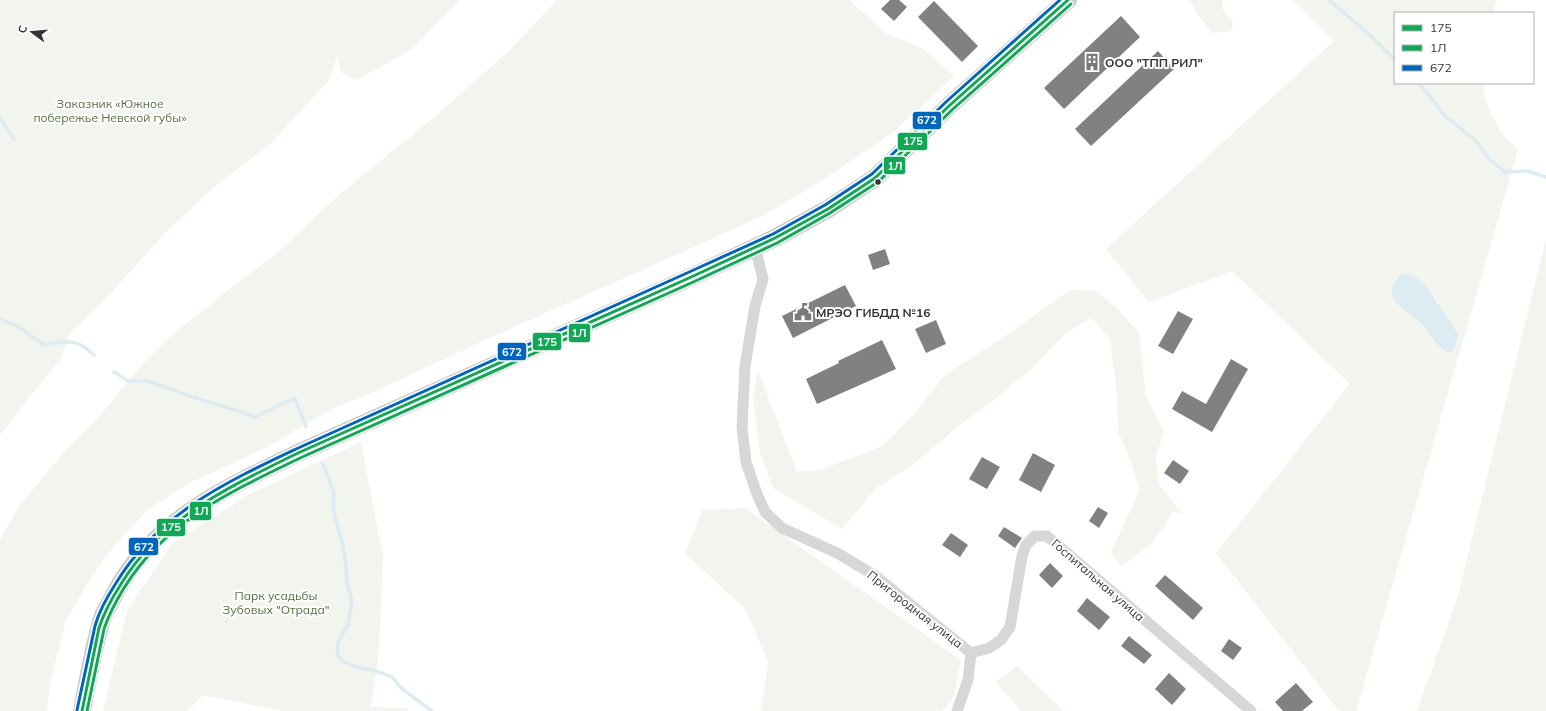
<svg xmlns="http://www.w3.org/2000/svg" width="1546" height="711" font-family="Mulish,sans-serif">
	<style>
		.green { fill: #f1f5ed; fill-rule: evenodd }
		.water { fill: #ddebf3 }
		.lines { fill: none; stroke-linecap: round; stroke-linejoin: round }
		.stream { stroke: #ddebf3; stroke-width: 3.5 }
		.building { fill: #818181 }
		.minor { stroke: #d7d7d7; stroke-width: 11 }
		.primary { stroke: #cacaca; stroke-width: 18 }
		.bus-1-casing { stroke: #fff; stroke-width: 6 }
		.bus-2-casing { stroke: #fff; stroke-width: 6 }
		.bus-3-casing { stroke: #fff; stroke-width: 6 }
		.bus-1 { stroke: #10a855; stroke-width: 3 }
		.bus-2 { stroke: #10a855; stroke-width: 3 }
		.bus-3 { stroke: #0065bd; stroke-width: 3 }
		.bus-dot { fill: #333; stroke: #fff; stroke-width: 1.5 }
		.labels { text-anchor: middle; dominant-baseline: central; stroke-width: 4; stroke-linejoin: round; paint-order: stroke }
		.poi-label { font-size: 12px; font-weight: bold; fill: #333; stroke: #fff; text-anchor: start }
		.park-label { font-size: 12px; fill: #56703f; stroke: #fff }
		.street-label { font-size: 12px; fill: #333; stroke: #fff }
		.line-badge { stroke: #fff; stroke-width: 1.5 }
		.badge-label { font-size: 11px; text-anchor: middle; font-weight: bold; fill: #fff }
	</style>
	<rect width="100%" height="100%" fill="#fff"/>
	<g class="green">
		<polygon points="0,0 460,0 412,49 357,80 341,72 337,56 328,81 271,143 214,187 166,232 107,297 70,333 60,360 26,401 0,435"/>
		<polygon points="557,0 849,0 886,33 923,49 954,76 892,133 820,182 758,218 463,350 380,389 332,409 267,447 189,483 149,509 119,540 91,577 66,620 51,679 47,711 0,711 0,540 19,506 66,450 96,420 142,365 172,335 226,292 275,255 340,194 432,119 508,52"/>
		<polygon points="1190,0 1222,0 1222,9 1233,22 1231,31 1212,33 1195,10"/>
		<path d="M 1293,0 L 1497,0 L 1493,13 L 1395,13 L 1395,83 L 1485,83 L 1484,97 L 1500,132 L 1518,150 L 1356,711 L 1339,711 L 1216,553 L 1350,384 L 1232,271 L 1149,302 L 1106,249 L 1334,41 ZM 1397,278 L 1435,296 L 1439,304 L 1441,348 C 1430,332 1418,319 1403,307 C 1399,304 1393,301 1392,296 C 1391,290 1394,284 1397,278 Z"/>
		<polygon points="1546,239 1546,711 1417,711 1457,599"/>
		<polygon points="1070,290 1095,291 1116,307 1139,333 1146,396 1164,433 1155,458 1160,486 1183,515 1173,512 1153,542 1122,566 1111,553 1140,489 1128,454 1118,432 1117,392 1110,338 1091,317 1064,335 1031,369 991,402 962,423 914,464 875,489 842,529 773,488 760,453 753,398 758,371 797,472 820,470 883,446 915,413 945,375 1013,331"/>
		<polygon points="361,442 383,557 379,650 371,707 404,708 412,711 280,711 203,695 187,711 103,711 127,610 172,544 248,495"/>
		<polygon points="745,508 961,660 954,696 942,711 761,711 768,662 746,610 685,553 702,510"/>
		<polygon points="1017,666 1063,711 1021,711 996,682"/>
	</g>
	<path class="water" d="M 1402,274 C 1421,275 1430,290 1439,305 C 1445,315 1452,324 1458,334 L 1456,344 L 1451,353 C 1440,352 1430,333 1423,325 C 1416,317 1398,307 1393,298 C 1389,290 1396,279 1402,274 Z"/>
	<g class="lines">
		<g class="stream">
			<polyline points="1329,0 1372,37 1395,60"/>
			<polyline points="1418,83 1429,95 1443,114 1477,142 1489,159 1505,172 1528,171 1546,177"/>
			<polyline points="0,118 14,139"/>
			<path d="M 0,319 L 19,327 L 44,345 C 67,341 76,338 94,355"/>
			<polyline points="114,372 128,381 148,381 192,397 239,411 255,417 295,398 306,427"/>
			<polyline points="323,464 334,493 333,506 336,522 342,540 346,566 347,582 352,602 348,625 340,638 337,646 338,656 344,662 354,666 382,673 392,677 401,688 432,711"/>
		</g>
	</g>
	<g class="building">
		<polygon points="890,0 899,0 907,7 894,21 881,9"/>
		<polygon points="934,1 978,46 962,62 918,17"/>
		<polygon points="1121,16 1140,37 1064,109 1044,88"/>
		<polygon points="1158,51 1174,69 1091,146 1075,129"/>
		<polygon points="885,249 890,264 873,270 868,255"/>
		<polygon points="845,285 856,306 793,338 782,316"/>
		<polygon points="1178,311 1193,319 1173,354 1158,346"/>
		<polygon points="936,320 946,344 926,353 915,329"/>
		<polygon points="882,340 896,369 817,404 806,379 839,363 838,361"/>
		<polygon points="1231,359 1248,369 1212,432 1172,409 1182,391 1206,404"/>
		<polygon points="1033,453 1055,465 1041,492 1019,480"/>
		<polygon points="982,457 1000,467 987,489 969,479"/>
		<polygon points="1173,460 1189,471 1180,484 1164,473"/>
		<polygon points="1098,507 1108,513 1099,528 1089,521"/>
		<polygon points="1004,527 1022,538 1015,548 998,536"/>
		<polygon points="951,533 968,545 960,557 942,545"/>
		<polygon points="1050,563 1063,576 1052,588 1039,575"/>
		<polygon points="1165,575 1203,608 1193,620 1155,586"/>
		<polygon points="1087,598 1110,617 1099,630 1077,611"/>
		<polygon points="1129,636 1152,655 1144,664 1121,646"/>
		<polygon points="1229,639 1242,648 1233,660 1221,651"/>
		<polygon points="1169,673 1186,689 1172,705 1155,689"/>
		<polygon points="1296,683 1313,702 1302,711 1283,711 1275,702"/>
	</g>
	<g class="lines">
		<g class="minor">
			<polyline points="755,247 763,279 755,306 745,366 742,427 746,462 757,494 765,512 782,528 837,553 874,575 971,653 968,680 957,711"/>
			<polyline points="971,653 989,648 1001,640 1010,627 1022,556 1026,545 1035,536 1047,536 1251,711"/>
		</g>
		<path class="primary" d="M 82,711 C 88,680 93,647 103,616 C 106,609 111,602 114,595 C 153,520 226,488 298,453 L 689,278 L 775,238 L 828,209 L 875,178 L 950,105 L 1068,0"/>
		<g class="bus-1-casing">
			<path id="bus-1" d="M 82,711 L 99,628 C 104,612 112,598 121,584 C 161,518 231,486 298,453 L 689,278 L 775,238 L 828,209 L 875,178 L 950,105 L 1068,0"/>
		</g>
		<g class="bus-2-casing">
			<path id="bus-2" d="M 87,711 L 104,629 C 109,614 116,601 124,588 C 165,521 232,491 300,458 L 691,283 L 777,243 L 830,213 L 878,182 L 953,109 L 1071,4"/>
		</g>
		<g class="bus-3-casing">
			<path id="bus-3" d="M 77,710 L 95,626 C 99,611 107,597 116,583 C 158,514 226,482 296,449 L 687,273 L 773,234 L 825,205 L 872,174 L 947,101 L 1060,0"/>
		</g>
		<use href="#bus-1" class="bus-1"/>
		<use href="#bus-2" class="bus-2"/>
		<use href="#bus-3" class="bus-3"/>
	</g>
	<defs>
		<g id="building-bare" transform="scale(1.38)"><path d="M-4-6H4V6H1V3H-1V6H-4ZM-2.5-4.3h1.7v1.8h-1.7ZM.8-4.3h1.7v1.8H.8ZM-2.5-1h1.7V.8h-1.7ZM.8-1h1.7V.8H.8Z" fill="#7a7a7a" stroke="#fff" stroke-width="2.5" paint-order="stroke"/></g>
		<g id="civic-bare" transform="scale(1.38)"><path d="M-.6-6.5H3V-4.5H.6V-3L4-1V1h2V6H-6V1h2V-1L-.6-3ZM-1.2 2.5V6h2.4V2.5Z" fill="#7a7a7a" stroke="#fff" stroke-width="2.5" paint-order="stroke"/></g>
	</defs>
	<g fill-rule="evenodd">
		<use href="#building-bare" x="1092" y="62"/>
		<use href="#civic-bare" x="803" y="312"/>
	</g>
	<circle class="bus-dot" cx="878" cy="182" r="3.5"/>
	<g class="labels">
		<g class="poi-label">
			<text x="1105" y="62">ООО "ТПП РИЛ"</text>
			<text x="816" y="312">МРЭО ГИБДД №16</text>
		</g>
		<g class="park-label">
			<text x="110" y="103">Заказник «Южное<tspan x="110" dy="14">побережье Невской губы»</tspan></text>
			<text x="276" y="595">Парк усадьбы<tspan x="276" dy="14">Зубовых "Отрада"</tspan></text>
		</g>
		<g class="street-label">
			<text transform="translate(1098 580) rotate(41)">Госпитальная улица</text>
			<text transform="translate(915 609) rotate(38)">Пригородная улица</text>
		</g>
	</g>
	<g class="line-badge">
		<rect x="912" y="111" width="30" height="19" rx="4" fill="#0065bd"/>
		<rect x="897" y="132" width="31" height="19" rx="4" fill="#10a855"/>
		<rect x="883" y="156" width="23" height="19" rx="4" fill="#10a855"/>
		<rect x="568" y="323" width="23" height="20" rx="4" fill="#10a855"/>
		<rect x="532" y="332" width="30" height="19" rx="4" fill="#10a855"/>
		<rect x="497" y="342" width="30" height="19" rx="4" fill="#0065bd"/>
		<rect x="189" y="501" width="23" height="20" rx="4" fill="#10a855"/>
		<rect x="156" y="518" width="30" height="19" rx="4" fill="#10a855"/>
		<rect x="128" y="537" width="31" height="19" rx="4" fill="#0065bd"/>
	</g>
	<g class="badge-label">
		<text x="927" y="124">672</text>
		<text x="913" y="145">175</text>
		<text x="895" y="170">1Л</text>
		<text x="579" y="337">1Л</text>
		<text x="547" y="346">175</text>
		<text x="512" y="356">672</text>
		<text x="201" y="515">1Л</text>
		<text x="171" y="531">175</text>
		<text x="144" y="551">672</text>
	</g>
	<rect x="1394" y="12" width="140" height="72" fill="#ffffff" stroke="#adadad"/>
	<rect x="1402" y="25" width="20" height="6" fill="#10a855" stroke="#adadad"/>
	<text x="1430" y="32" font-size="12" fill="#333333">175</text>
	<rect x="1402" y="45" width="20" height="6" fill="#10a855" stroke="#adadad"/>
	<text x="1430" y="52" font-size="12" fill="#333333">1Л</text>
	<rect x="1402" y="65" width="20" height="6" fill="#0065bd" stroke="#adadad"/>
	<text x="1430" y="72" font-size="12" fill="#333333">672</text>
	<g transform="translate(32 32) rotate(286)" stroke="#ffffff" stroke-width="3" paint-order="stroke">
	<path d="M0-3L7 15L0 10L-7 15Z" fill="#333333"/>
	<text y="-6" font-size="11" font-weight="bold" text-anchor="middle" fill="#333333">С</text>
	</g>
</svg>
